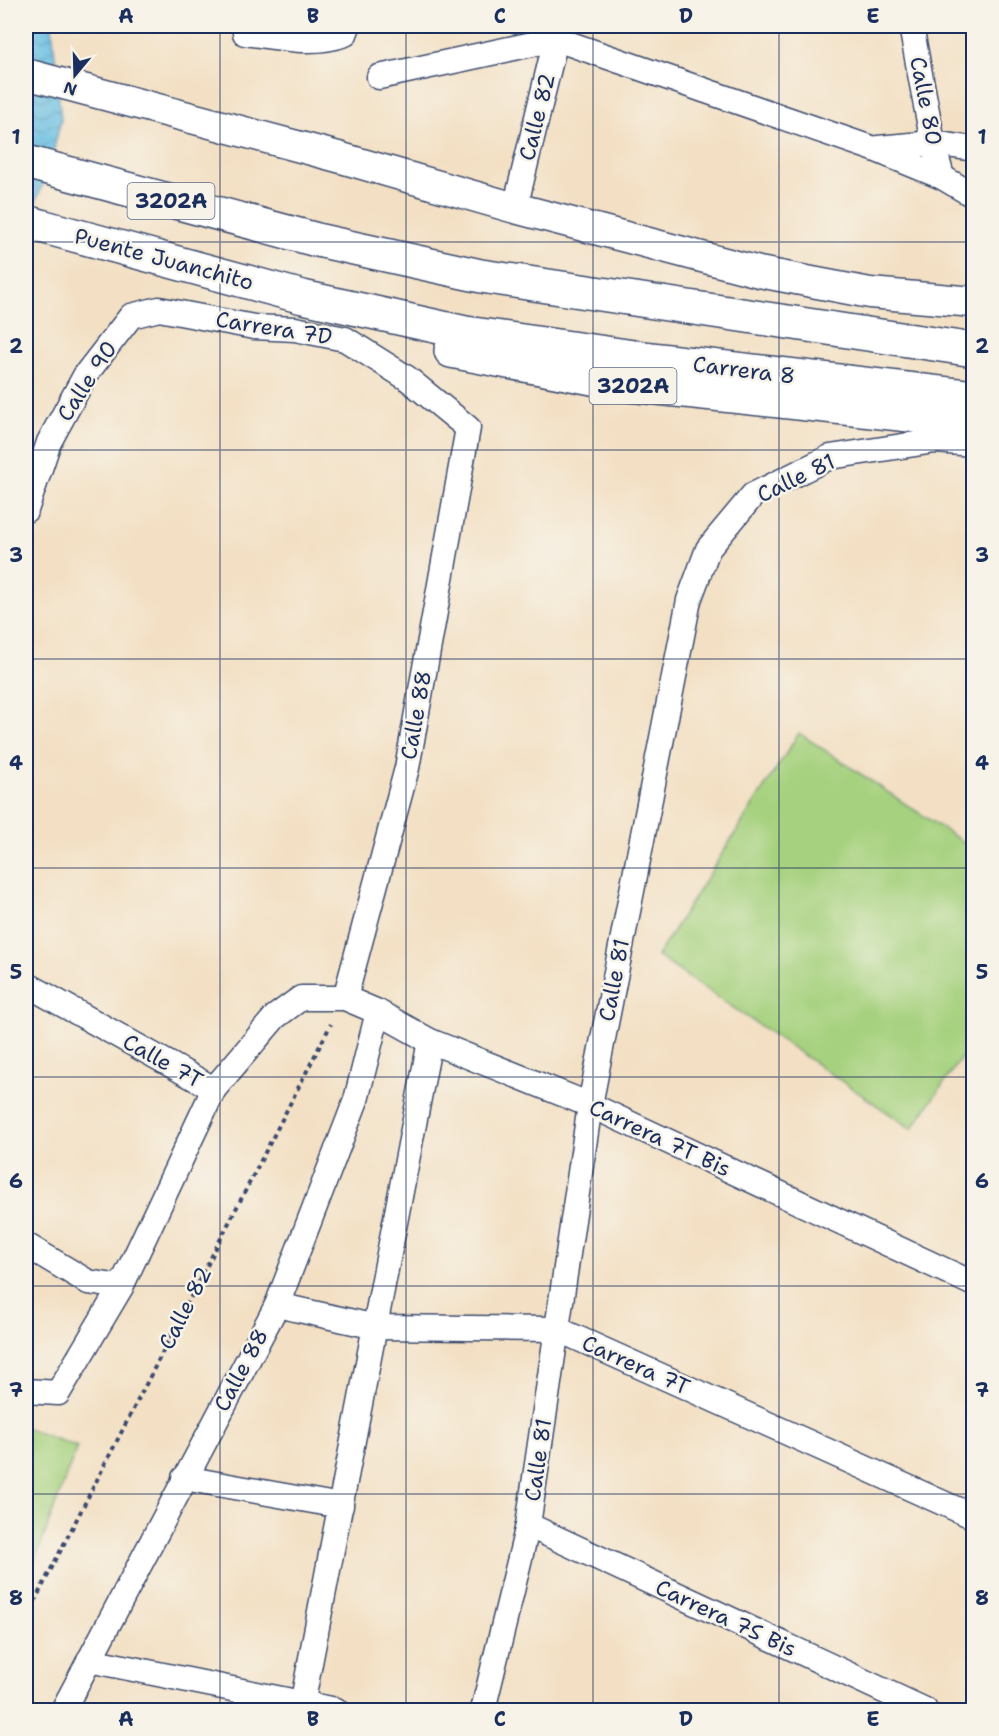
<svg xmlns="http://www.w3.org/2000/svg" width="999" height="1736" font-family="'Shantell Sans',sans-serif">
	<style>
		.garden { fill: #a6d17e; stroke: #60806e; stroke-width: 1.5 }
		.water { fill: url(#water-waves); stroke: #4076a0; stroke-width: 1.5 }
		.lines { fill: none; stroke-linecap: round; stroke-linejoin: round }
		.minor-casing { stroke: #3b4a6d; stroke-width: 27 }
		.tertiary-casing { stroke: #3b4a6d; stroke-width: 33 }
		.primary-casing { stroke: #3b4a6d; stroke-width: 36 }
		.path { stroke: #3b4a6d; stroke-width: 4; stroke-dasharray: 4.5 4.5; stroke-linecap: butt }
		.minor { stroke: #fff; stroke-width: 24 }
		.tertiary { stroke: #fff; stroke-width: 30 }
		.primary { stroke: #fff; stroke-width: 33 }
		.grid { fill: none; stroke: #1b2f5e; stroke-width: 1.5; stroke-opacity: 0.55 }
		.labels { text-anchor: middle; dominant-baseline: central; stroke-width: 5; stroke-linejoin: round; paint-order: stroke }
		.shield { fill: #f7f3e8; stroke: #5d6a87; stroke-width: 1.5 }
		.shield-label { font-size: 21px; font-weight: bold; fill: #1b2f5e }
		.street-label { font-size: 22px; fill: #1b2f5e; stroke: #f7f3e8 }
		.neatline { fill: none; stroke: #1b2f5e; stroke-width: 2 }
		.grid-label { font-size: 20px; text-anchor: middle; font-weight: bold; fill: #1b2f5e }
	</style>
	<defs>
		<pattern id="water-waves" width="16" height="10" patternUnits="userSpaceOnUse" patternTransform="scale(1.5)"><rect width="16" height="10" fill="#66bee3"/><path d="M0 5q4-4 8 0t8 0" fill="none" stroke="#539bbb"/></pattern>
	</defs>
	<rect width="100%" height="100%" fill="#f7f3e8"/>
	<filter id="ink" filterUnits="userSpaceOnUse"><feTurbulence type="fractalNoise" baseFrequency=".0167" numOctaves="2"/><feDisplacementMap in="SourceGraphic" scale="12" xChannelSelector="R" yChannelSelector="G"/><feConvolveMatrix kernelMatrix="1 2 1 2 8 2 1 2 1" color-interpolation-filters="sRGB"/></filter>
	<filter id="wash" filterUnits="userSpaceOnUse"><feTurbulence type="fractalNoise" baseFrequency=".008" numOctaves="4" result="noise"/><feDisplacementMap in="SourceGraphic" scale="24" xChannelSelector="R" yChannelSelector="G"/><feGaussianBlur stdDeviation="1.35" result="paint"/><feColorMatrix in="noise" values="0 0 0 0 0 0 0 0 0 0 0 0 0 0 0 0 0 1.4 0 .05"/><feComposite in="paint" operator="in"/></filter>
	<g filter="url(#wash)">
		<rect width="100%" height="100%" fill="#f3e0c4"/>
		<g class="garden">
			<polygon points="799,733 973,849 973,1041 912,1129 657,956"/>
			<polygon points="26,1428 77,1447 35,1560 26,1557"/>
		</g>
		<polygon class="water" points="26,26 52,26 61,120 48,172 30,215 26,219"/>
	</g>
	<g filter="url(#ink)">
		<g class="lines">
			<g class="minor-casing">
				<g id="minor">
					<polyline points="911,26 933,143 942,177"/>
					<path d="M 245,33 C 278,37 314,46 345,34 L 348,26"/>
					<polyline points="556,39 874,149 942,177 974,196"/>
					<polyline points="379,77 556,39"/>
					<polyline points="878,148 933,143 974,149"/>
					<polyline points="515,208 556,39 557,26"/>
					<polyline points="26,510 49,442 86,374 131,316 159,309 254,327 295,329 345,339 407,378 468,428 407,768 345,998"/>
					<polyline points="26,984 214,1089 275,1017 301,998 345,998 378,1012 430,1041 590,1105 974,1284"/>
					<polyline points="26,1245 88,1282 121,1287 58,1393 26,1391"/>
					<polyline points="121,1287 214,1089"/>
					<polyline points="277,1305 376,1327 557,1329 974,1517"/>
					<polyline points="184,1478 341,1506"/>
					<polyline points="528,1525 925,1710"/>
					<polyline points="89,1660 336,1710"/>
					<polyline points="63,1710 277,1305 356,1100 378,1012"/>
					<polyline points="301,1710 430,1041"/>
					<polyline points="483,1710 528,1525 590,1105 689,600 708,549 753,495 830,457 935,441 974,444"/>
				</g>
			</g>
			<g class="tertiary-casing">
				<polyline id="tertiary" points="26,74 338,157 515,208 759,272 870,293 974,302"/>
			</g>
			<g class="primary-casing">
				<g id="primary">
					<polyline points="26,162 317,240 481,276 974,350"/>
					<polyline points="26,222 303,297 466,333 634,357 974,397"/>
					<polyline points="451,351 629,385 974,422"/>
				</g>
			</g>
			<polyline class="path" points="26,1618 331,1024"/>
			<use href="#minor" class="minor"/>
			<use href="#tertiary" class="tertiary"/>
			<use href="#primary" class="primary"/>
		</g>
	</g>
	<path class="grid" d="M 220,26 L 220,1710M 406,26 L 406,1710M 593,26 L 593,1710M 779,26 L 779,1710M 26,242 L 974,242M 26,450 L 974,450M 26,659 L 974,659M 26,868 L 974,868M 26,1077 L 974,1077M 26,1286 L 974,1286M 26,1494 L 974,1494"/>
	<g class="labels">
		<g class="shield">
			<rect x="127.5" y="183" width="87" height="36" rx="4.5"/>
			<rect x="589.5" y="368" width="87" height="36" rx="4.5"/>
		</g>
		<g class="shield-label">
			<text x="171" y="201">3202A</text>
			<text x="633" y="386">3202A</text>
		</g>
		<g class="street-label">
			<text transform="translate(926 101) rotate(79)">Calle 80</text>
			<text transform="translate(537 117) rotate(-76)">Calle 82</text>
			<text transform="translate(164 259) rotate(15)">Puente Juanchito</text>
			<text transform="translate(274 328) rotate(9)">Carrera 7D</text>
			<text transform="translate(744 370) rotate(7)">Carrera 8</text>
			<text transform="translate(87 381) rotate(-57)">Calle 90</text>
			<text transform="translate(796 478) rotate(-26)">Calle 81</text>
			<text transform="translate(416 715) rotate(-80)">Calle 88</text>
			<text transform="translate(614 980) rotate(-79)">Calle 81</text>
			<text transform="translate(163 1061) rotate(29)">Calle 7T</text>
			<text transform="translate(660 1138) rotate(25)">Carrera 7T Bis</text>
			<text transform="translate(185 1308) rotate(-63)">Calle 82</text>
			<text transform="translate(636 1365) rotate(24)">Carrera 7T</text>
			<text transform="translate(241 1370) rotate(-62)">Calle 88</text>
			<text transform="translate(538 1460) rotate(-82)">Calle 81</text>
			<text transform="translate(726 1618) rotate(25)">Carrera 7S Bis</text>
		</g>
	</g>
	<rect width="999" height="1736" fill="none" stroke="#f7f3e8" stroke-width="66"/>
	<g transform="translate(75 75) rotate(199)" stroke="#f7f3e8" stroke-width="4.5" paint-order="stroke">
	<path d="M0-4.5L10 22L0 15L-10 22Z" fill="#1b2f5e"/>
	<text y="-9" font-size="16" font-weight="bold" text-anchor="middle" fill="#1b2f5e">N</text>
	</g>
	<rect x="33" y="33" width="933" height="1670" class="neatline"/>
	<g class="grid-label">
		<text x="126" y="23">A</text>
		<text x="313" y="23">B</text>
		<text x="500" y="23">C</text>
		<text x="686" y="23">D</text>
		<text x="873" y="23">E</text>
		<text x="16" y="144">1</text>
		<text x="982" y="144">1</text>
		<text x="16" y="353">2</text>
		<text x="982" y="353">2</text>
		<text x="16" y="562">3</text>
		<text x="982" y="562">3</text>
		<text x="16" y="770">4</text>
		<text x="982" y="770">4</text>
		<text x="16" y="979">5</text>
		<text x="982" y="979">5</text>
		<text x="16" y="1188">6</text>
		<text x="982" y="1188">6</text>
		<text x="16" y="1397">7</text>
		<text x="982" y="1397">7</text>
		<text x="16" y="1605">8</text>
		<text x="982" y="1605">8</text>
		<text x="126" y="1726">A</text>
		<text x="313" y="1726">B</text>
		<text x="500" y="1726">C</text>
		<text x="686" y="1726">D</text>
		<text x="873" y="1726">E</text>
	</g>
</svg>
